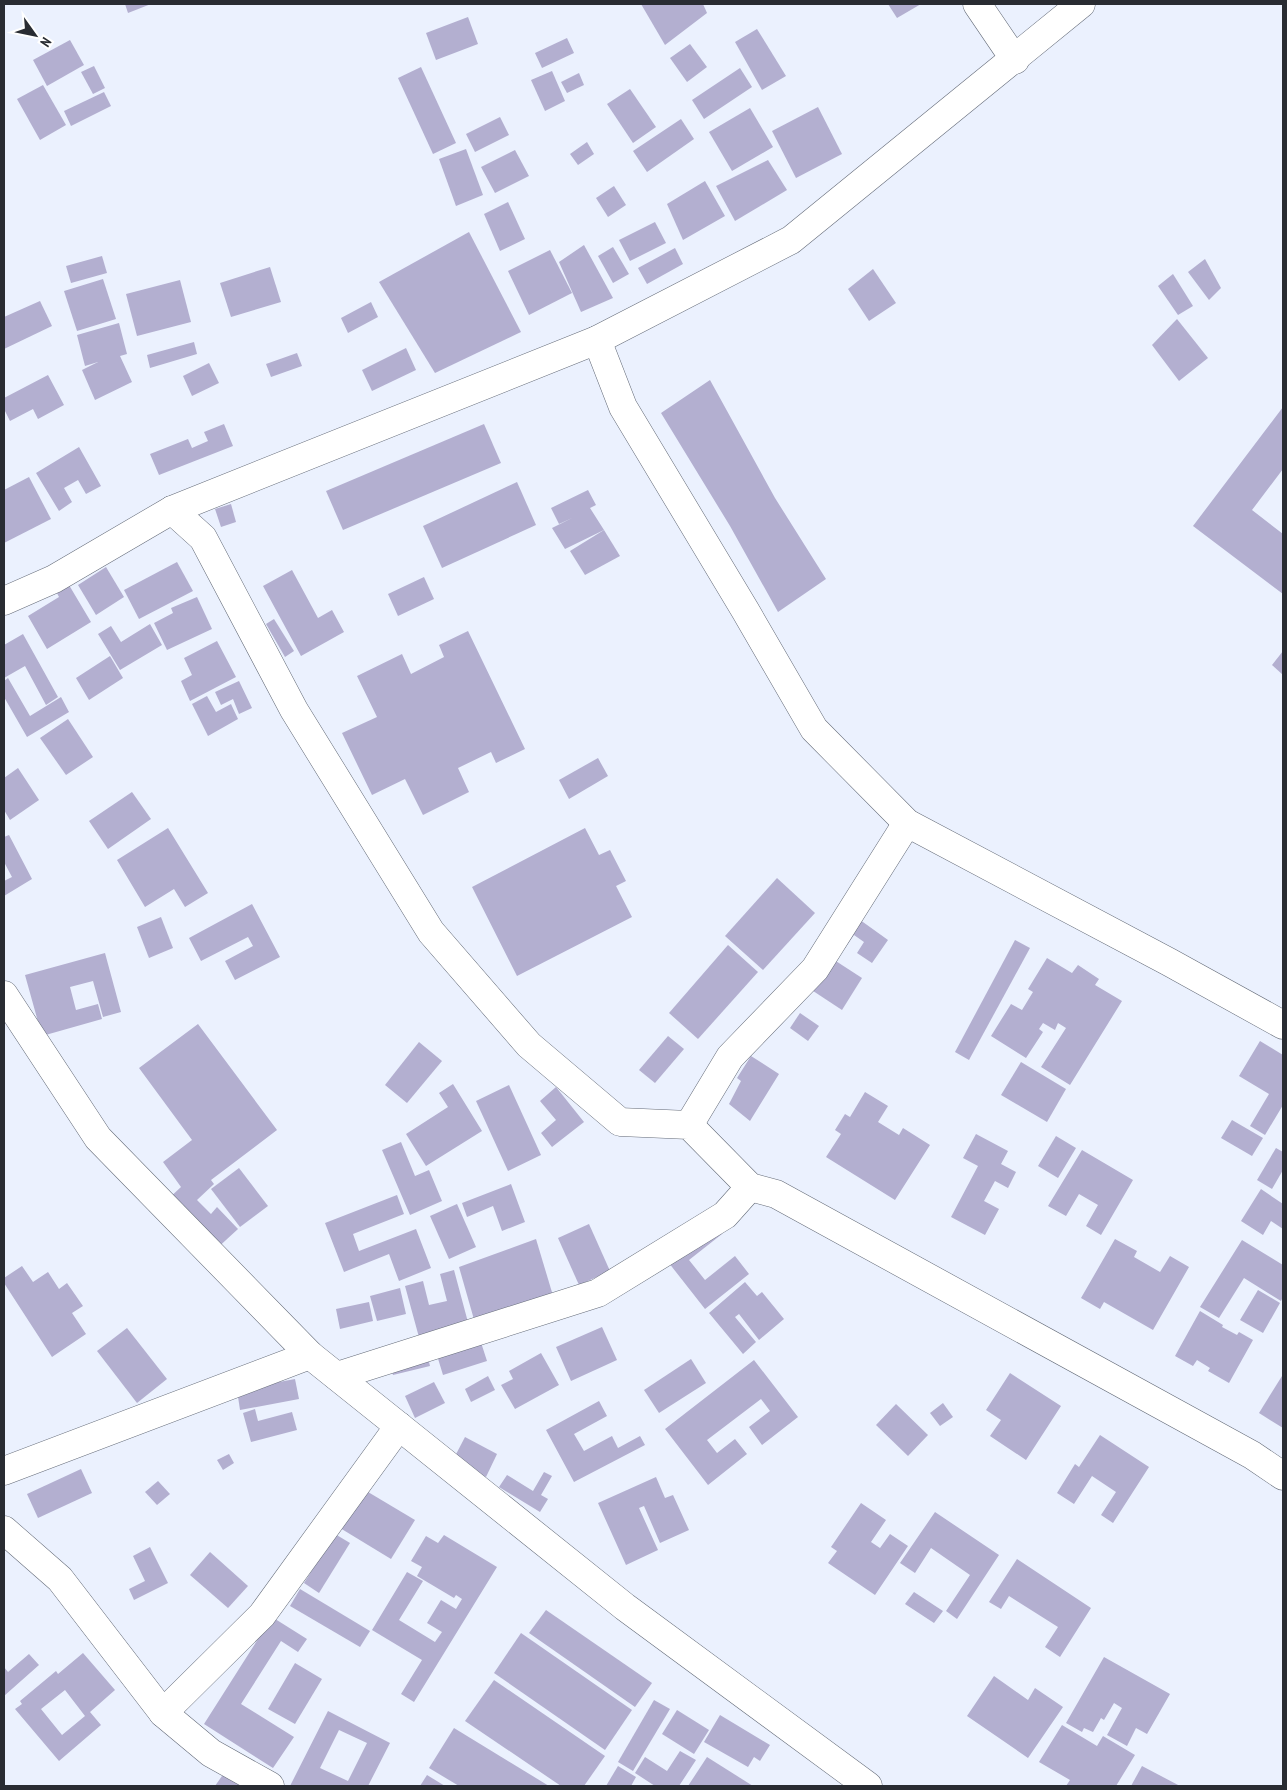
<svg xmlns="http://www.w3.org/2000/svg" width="1287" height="1790" font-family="'PT Sans Narrow',sans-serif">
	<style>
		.building { fill: #b3afd0; fill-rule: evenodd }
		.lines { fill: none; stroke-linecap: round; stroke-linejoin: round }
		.minor-casing { stroke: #646b78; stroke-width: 29 }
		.tertiary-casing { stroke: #646b78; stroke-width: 29 }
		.minor { stroke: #fff; stroke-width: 28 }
		.tertiary { stroke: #fff; stroke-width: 28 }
	</style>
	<rect width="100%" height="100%" fill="#ebf1fe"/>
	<g class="building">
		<polygon points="125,4 151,4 128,13"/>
		<polygon points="641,4 703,4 707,13 665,45"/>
		<polygon points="888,4 921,4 897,18"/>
		<polygon points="468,17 478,44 436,60 426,33"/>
		<polygon points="757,29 786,76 762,90 735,42"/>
		<polygon points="567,38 574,53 542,68 535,53"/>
		<polygon points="70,40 84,65 47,86 33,60"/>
		<polygon points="690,44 707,67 687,82 670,58"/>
		<polygon points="94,66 105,88 93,94 81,72"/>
		<polygon points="421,67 456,143 433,154 398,78"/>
		<polygon points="740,68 752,87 704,119 692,100"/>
		<polygon points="552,71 565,101 545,111 531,80"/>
		<polygon points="579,73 584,85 567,93 561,82"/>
		<polygon points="43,85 66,125 40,140 17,99"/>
		<polygon points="630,89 656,127 633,143 607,104"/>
		<polygon points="104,92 111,106 71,126 64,111"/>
		<polygon points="818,107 842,154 796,178 772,131"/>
		<polygon points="750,108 773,147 732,171 709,132"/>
		<polygon points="500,117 509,135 475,152 466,134"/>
		<polygon points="681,119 694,139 647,172 633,151"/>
		<polygon points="587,142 594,154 578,165 570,154"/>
		<polygon points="466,149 483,195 456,206 439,159"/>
		<polygon points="515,150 529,176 495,193 481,167"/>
		<polygon points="768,160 787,190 735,221 716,186"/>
		<polygon points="705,181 725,216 683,240 667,204"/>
		<polygon points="614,186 626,205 608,217 596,198"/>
		<polygon points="508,202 525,239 500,251 484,214"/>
		<polygon points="655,222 666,243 630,261 619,240"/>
		<polygon points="469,232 521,332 435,373 379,282"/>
		<polygon points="584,245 613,298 581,312 559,262"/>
		<polygon points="613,247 629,274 613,283 598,256"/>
		<polygon points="675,248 683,264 647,284 638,268"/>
		<polygon points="550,250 572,293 529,315 508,271"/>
		<polygon points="102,256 107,273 71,283 66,266"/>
		<polygon points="1205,259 1221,288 1209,300 1188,272"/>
		<polygon points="270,267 281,302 231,317 220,283"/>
		<polygon points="873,269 896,303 869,321 848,289"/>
		<polygon points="1173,274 1193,306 1178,315 1158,286"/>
		<polygon points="103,279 116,319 77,331 64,291"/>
		<polygon points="180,280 191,322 137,336 126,294"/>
		<polygon points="40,301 52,326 4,349 4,317"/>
		<polygon points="371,302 378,317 348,333 341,318"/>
		<polygon points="1177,319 1208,358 1179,381 1152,345"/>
		<polygon points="119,323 127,354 120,356 132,382 95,400 82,370 98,362 85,366 77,335"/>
		<polygon points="194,342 197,354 150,368 147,355"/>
		<polygon points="406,348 416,370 372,391 362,370"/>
		<polygon points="297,353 302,366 271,377 266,364"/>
		<polygon points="209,363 219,383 192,396 183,376"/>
		<polygon points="48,375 64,405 38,419 33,409 10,421 4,409 4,398"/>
		<polygon points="710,380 775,498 826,579 778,612 730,526 661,413"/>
		<polygon points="1283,407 1283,469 1252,510 1283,534 1283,594 1193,526"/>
		<polygon points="224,424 233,446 159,475 150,454 188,439 192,448 208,441 204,432"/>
		<polygon points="484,424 501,463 343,530 326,491"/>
		<polygon points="79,447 101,486 86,494 78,480 64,488 72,502 59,511 36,473"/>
		<polygon points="29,477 51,519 4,543 4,490"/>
		<polygon points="517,482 536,525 442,568 423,526"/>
		<polygon points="588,490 596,505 590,508 604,530 565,549 552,528 572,518 559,524 551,508"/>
		<polygon points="231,504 236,522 221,527 215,509"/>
		<polygon points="604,530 620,556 585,575 570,551"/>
		<polygon points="177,562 193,591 139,619 124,590"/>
		<polygon points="106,567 124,597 96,615 78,585"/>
		<polygon points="292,570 318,618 332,610 344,632 301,656 263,586"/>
		<polygon points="424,577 434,599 398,616 388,594"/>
		<polygon points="66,580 91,622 47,649 28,616 59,597 54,587"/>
		<polygon points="197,597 212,629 167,650 154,623 173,613 171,608"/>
		<polygon points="274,619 294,651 285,657 266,624"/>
		<polygon points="150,624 162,645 120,670 98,634 111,626 121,642"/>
		<polygon points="468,631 525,749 496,763 491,752 458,768 469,792 423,815 405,779 372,795 342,733 377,717 357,676 402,654 411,674 444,657 439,645"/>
		<polygon points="23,634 58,697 46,705 25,666 4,678 4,645"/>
		<polygon points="217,641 236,677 190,701 181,681 192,675 184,658"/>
		<polygon points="1283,651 1283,675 1272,665"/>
		<polygon points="110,656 123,678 89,700 76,678"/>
		<polygon points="8,678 30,716 61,697 69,712 27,737 4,697 4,681"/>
		<polygon points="239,681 252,708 239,714 233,699 221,705 215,692"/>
		<polygon points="207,696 216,712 231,704 238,719 208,736 192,704"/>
		<polygon points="68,719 93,757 66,775 40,738"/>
		<polygon points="598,758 608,776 569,799 559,780"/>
		<polygon points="18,768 39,800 10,820 4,810 4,778"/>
		<polygon points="132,792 151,819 108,849 89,821"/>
		<polygon points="168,828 208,893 185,907 174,889 145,907 117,860"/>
		<polygon points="585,828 599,855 610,850 626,881 616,886 632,917 517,976 472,887"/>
		<polygon points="9,835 32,879 4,896 4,881 12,877 4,862 4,837"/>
		<polygon points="777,878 815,913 763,970 725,936"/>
		<polygon points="252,904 280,957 235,980 225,961 253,946 248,937 201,961 189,938"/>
		<polygon points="849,912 888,940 872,963 857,953 864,942 854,935 837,959"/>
		<polygon points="161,917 173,948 149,958 137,927"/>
		<polygon points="1015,940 1030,948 969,1060 955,1052"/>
		<polygon points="728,945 758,972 698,1039 669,1013"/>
		<polygon points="105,953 121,1012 103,1017 93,981 70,987 76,1010 98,1004 102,1019 42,1036 25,975"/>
		<polygon points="825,954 862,978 842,1010 804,985"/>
		<polygon points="1047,958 1072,973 1078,965 1099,979 1095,985 1122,1001 1070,1085 1041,1067 1066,1028 1058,1023 1055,1030 1043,1023 1039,1029 1043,1032 1026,1058 991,1036 1011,1004 1022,1010 1033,992 1028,989"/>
		<polygon points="800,1013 819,1026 808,1041 790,1028"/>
		<polygon points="198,1024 277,1130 211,1180 214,1184 197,1200 211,1214 217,1207 238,1229 214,1251 166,1201 181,1187 163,1162 192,1140 139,1068"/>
		<polygon points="668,1036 684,1049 655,1083 639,1070"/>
		<polygon points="1260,1041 1283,1055 1283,1105 1265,1135 1250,1126 1269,1094 1239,1076"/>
		<polygon points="419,1042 442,1061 407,1103 385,1085"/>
		<polygon points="751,1056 779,1074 750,1121 729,1104 741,1081 737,1078"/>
		<polygon points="1021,1062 1066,1089 1047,1122 1001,1095"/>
		<polygon points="453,1084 482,1131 426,1166 406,1134 448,1107 439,1093"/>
		<polygon points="509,1085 541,1155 508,1171 476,1101"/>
		<polygon points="556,1087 584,1122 552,1147 541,1133 556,1120 540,1101"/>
		<polygon points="865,1092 888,1106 878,1122 899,1135 903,1128 930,1145 895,1200 826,1157 841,1134 835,1130 845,1114 850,1117"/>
		<polygon points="1232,1120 1263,1138 1252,1156 1221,1138"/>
		<polygon points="976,1134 1008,1151 1001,1164 1016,1172 1008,1188 995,1181 984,1201 999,1209 985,1235 951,1217 978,1166 963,1158"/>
		<polygon points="1056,1136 1076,1148 1058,1178 1038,1166"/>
		<polygon points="401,1142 415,1176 429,1170 442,1201 410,1215 382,1150"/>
		<polygon points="1276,1148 1283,1152 1283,1170 1272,1189 1257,1180"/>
		<polygon points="1082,1150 1133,1180 1101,1235 1086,1226 1098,1205 1079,1194 1066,1216 1048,1206"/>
		<polygon points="239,1168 268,1206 240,1227 211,1189"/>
		<polygon points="511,1184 525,1222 502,1231 493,1206 467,1217 462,1203"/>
		<polygon points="1261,1189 1283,1204 1283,1229 1271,1221 1263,1235 1241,1221"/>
		<polygon points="397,1195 404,1214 353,1234 359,1251 416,1229 431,1268 399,1281 389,1254 344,1272 325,1223"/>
		<polygon points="457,1204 476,1247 449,1259 430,1216"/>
		<polygon points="712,1221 722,1234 689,1260 705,1280 735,1256 749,1274 705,1309 665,1258"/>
		<polygon points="589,1224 610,1271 579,1285 558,1238"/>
		<polygon points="536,1239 554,1299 475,1323 459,1267"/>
		<polygon points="1115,1239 1137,1251 1134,1257 1160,1272 1170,1256 1189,1267 1153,1330 1104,1302 1100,1309 1081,1298"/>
		<polygon points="1242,1240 1283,1265 1283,1297 1281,1301 1244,1278 1219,1318 1200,1307"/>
		<polygon points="22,1266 33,1282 48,1272 59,1289 67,1283 83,1306 72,1313 86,1334 52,1357 4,1283 4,1278"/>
		<polygon points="454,1270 469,1326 475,1324 487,1361 443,1375 432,1339 424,1341 430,1366 393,1375 387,1349 420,1341 405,1286 423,1281 429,1305 447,1301 440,1274"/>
		<polygon points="745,1282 757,1296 762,1292 784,1319 759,1340 739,1314 735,1317 756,1342 743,1354 709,1313"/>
		<polygon points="400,1288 406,1314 377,1321 370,1296"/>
		<polygon points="1258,1290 1280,1303 1263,1333 1240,1320"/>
		<polygon points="369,1302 373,1321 340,1329 336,1309"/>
		<polygon points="1200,1311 1223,1325 1222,1327 1237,1335 1239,1332 1253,1340 1229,1383 1208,1371 1210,1368 1197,1360 1193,1366 1175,1356"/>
		<polygon points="602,1327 617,1360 571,1381 556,1347"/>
		<polygon points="127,1328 167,1379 137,1403 97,1351"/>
		<polygon points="541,1353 559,1385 515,1409 501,1385 513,1379 509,1371"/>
		<polygon points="691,1359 706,1383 659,1413 644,1390"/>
		<polygon points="754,1360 798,1417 762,1445 749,1427 770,1411 761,1399 707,1440 717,1453 735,1439 747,1454 708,1485 665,1429"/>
		<polygon points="1010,1373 1061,1406 1026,1460 990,1436 1001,1420 986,1410"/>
		<polygon points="488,1376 495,1390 471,1402 465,1389"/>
		<polygon points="1282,1376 1283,1377 1283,1428 1259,1413"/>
		<polygon points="295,1379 299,1399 240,1410 237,1390"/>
		<polygon points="434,1382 445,1403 415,1418 405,1396"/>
		<polygon points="599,1401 607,1416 574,1434 584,1451 612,1436 618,1448 640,1436 645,1445 574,1482 546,1430"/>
		<polygon points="943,1403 953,1417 940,1426 930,1413"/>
		<polygon points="896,1404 928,1435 908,1456 876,1425"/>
		<polygon points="255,1409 258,1421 292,1412 297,1430 251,1442 243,1413"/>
		<polygon points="1100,1435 1149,1467 1113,1523 1101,1515 1116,1492 1092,1476 1074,1504 1057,1493 1075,1464 1079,1467"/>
		<polygon points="465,1437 497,1454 486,1477 453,1460"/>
		<polygon points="229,1454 234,1463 223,1470 217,1460"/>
		<polygon points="81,1469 92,1493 38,1518 27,1494"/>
		<polygon points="544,1472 552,1476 541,1495 548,1499 540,1512 499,1487 507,1475 533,1491"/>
		<polygon points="656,1477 665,1498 673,1495 689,1530 660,1543 644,1506 639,1508 658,1550 626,1565 598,1503"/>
		<polygon points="158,1481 170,1494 157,1505 145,1492"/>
		<polygon points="363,1489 415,1520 391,1559 340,1528"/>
		<polygon points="861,1503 886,1520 871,1542 880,1548 890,1534 908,1546 875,1595 828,1563 837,1551 831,1547"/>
		<polygon points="935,1512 999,1555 957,1619 946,1611 970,1575 931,1548 915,1573 900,1563"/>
		<polygon points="335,1534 350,1543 319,1593 304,1583"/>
		<polygon points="444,1535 497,1567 414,1702 401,1694 422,1660 372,1630 407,1572 423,1581 399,1620 435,1642 442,1632 427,1623 441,1600 456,1609 462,1599 456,1595 454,1598 417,1576 422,1567 411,1561 426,1536 438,1543"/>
		<polygon points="150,1547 168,1583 134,1600 129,1589 145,1581 133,1556"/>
		<polygon points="210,1552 248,1586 228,1608 190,1575"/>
		<polygon points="1017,1559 1091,1608 1060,1657 1045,1647 1058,1627 1009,1596 1001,1609 989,1602"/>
		<polygon points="300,1589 370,1631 360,1647 290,1606"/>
		<polygon points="914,1592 943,1611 934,1623 905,1604"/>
		<polygon points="546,1610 652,1683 635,1707 529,1633"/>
		<polygon points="272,1617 307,1639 298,1652 281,1641 241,1704 294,1737 273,1768 204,1724"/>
		<polygon points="521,1633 632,1710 605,1750 494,1673"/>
		<path d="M 83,1653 L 115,1690 L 90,1712 L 101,1725 L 59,1761 L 15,1709 L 22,1704 L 20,1701 L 56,1671 L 58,1674 ZM 65,1690 L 85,1716 L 62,1735 L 41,1709 Z"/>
		<polygon points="29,1654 39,1665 4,1696 4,1667 8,1672"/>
		<polygon points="1104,1657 1170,1694 1147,1734 1136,1728 1127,1746 1107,1735 1122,1708 1114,1703 1104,1720 1101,1718 1093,1732 1084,1728 1082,1732 1066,1723"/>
		<polygon points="295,1663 322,1679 295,1724 268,1709"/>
		<polygon points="994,1676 1028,1700 1035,1688 1063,1707 1028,1758 967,1716"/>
		<polygon points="494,1680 605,1756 584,1786 561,1786 465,1721"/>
		<polygon points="654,1700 670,1709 633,1771 618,1762"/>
		<polygon points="677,1710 709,1730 694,1754 662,1734"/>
		<path d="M 328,1711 L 390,1743 L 368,1786 L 290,1786 ZM 339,1730 L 367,1743 L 348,1781 L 320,1768 Z"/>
		<polygon points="720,1715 770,1745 760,1761 754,1757 748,1767 704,1742"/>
		<polygon points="1062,1725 1097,1746 1103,1736 1135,1755 1116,1786 1066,1786 1070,1780 1039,1762"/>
		<polygon points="454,1728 549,1786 459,1786 429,1768"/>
		<polygon points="680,1751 696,1760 679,1786 655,1786 635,1773 645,1757 667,1771"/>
		<polygon points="707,1757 753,1786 688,1786"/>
		<polygon points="229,1766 258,1786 215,1786"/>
		<polygon points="618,1766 636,1777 631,1786 606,1786"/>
		<polygon points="1142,1766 1180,1786 1131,1786"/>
		<polygon points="427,1775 445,1786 420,1786"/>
	</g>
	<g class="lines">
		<g class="minor-casing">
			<g id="minor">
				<polyline points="977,4 1015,60"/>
				<polyline points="597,340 623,407 745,610 814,729 907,823 1169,962 1283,1025"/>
				<polyline points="172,510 203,538 294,710 431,932 529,1045 620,1122 689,1125 750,1187 776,1194 1252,1455 1283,1476"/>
				<polyline points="4,995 98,1138 310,1355 625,1607 868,1786"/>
				<polyline points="689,1125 730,1057 815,969 907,823"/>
				<polyline points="337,1376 598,1293 725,1215 750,1187"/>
				<polyline points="4,1471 310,1355"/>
				<polyline points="4,1530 60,1579 163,1713 211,1753 270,1786"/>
				<polyline points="163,1713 262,1615 399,1426"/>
			</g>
		</g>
		<g class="tertiary-casing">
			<polyline id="tertiary" points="4,601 54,579 172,510 597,340 791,240 1081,4"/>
		</g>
		<use href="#minor" class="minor"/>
		<use href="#tertiary" class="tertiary"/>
	</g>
	<rect width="1287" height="1790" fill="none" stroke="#292c32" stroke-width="10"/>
	<g transform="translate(35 35) rotate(123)" stroke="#ffffff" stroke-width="4" paint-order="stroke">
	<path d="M0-4L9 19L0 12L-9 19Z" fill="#292c32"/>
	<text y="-8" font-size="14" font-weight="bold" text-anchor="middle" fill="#292c32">N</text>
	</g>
</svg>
